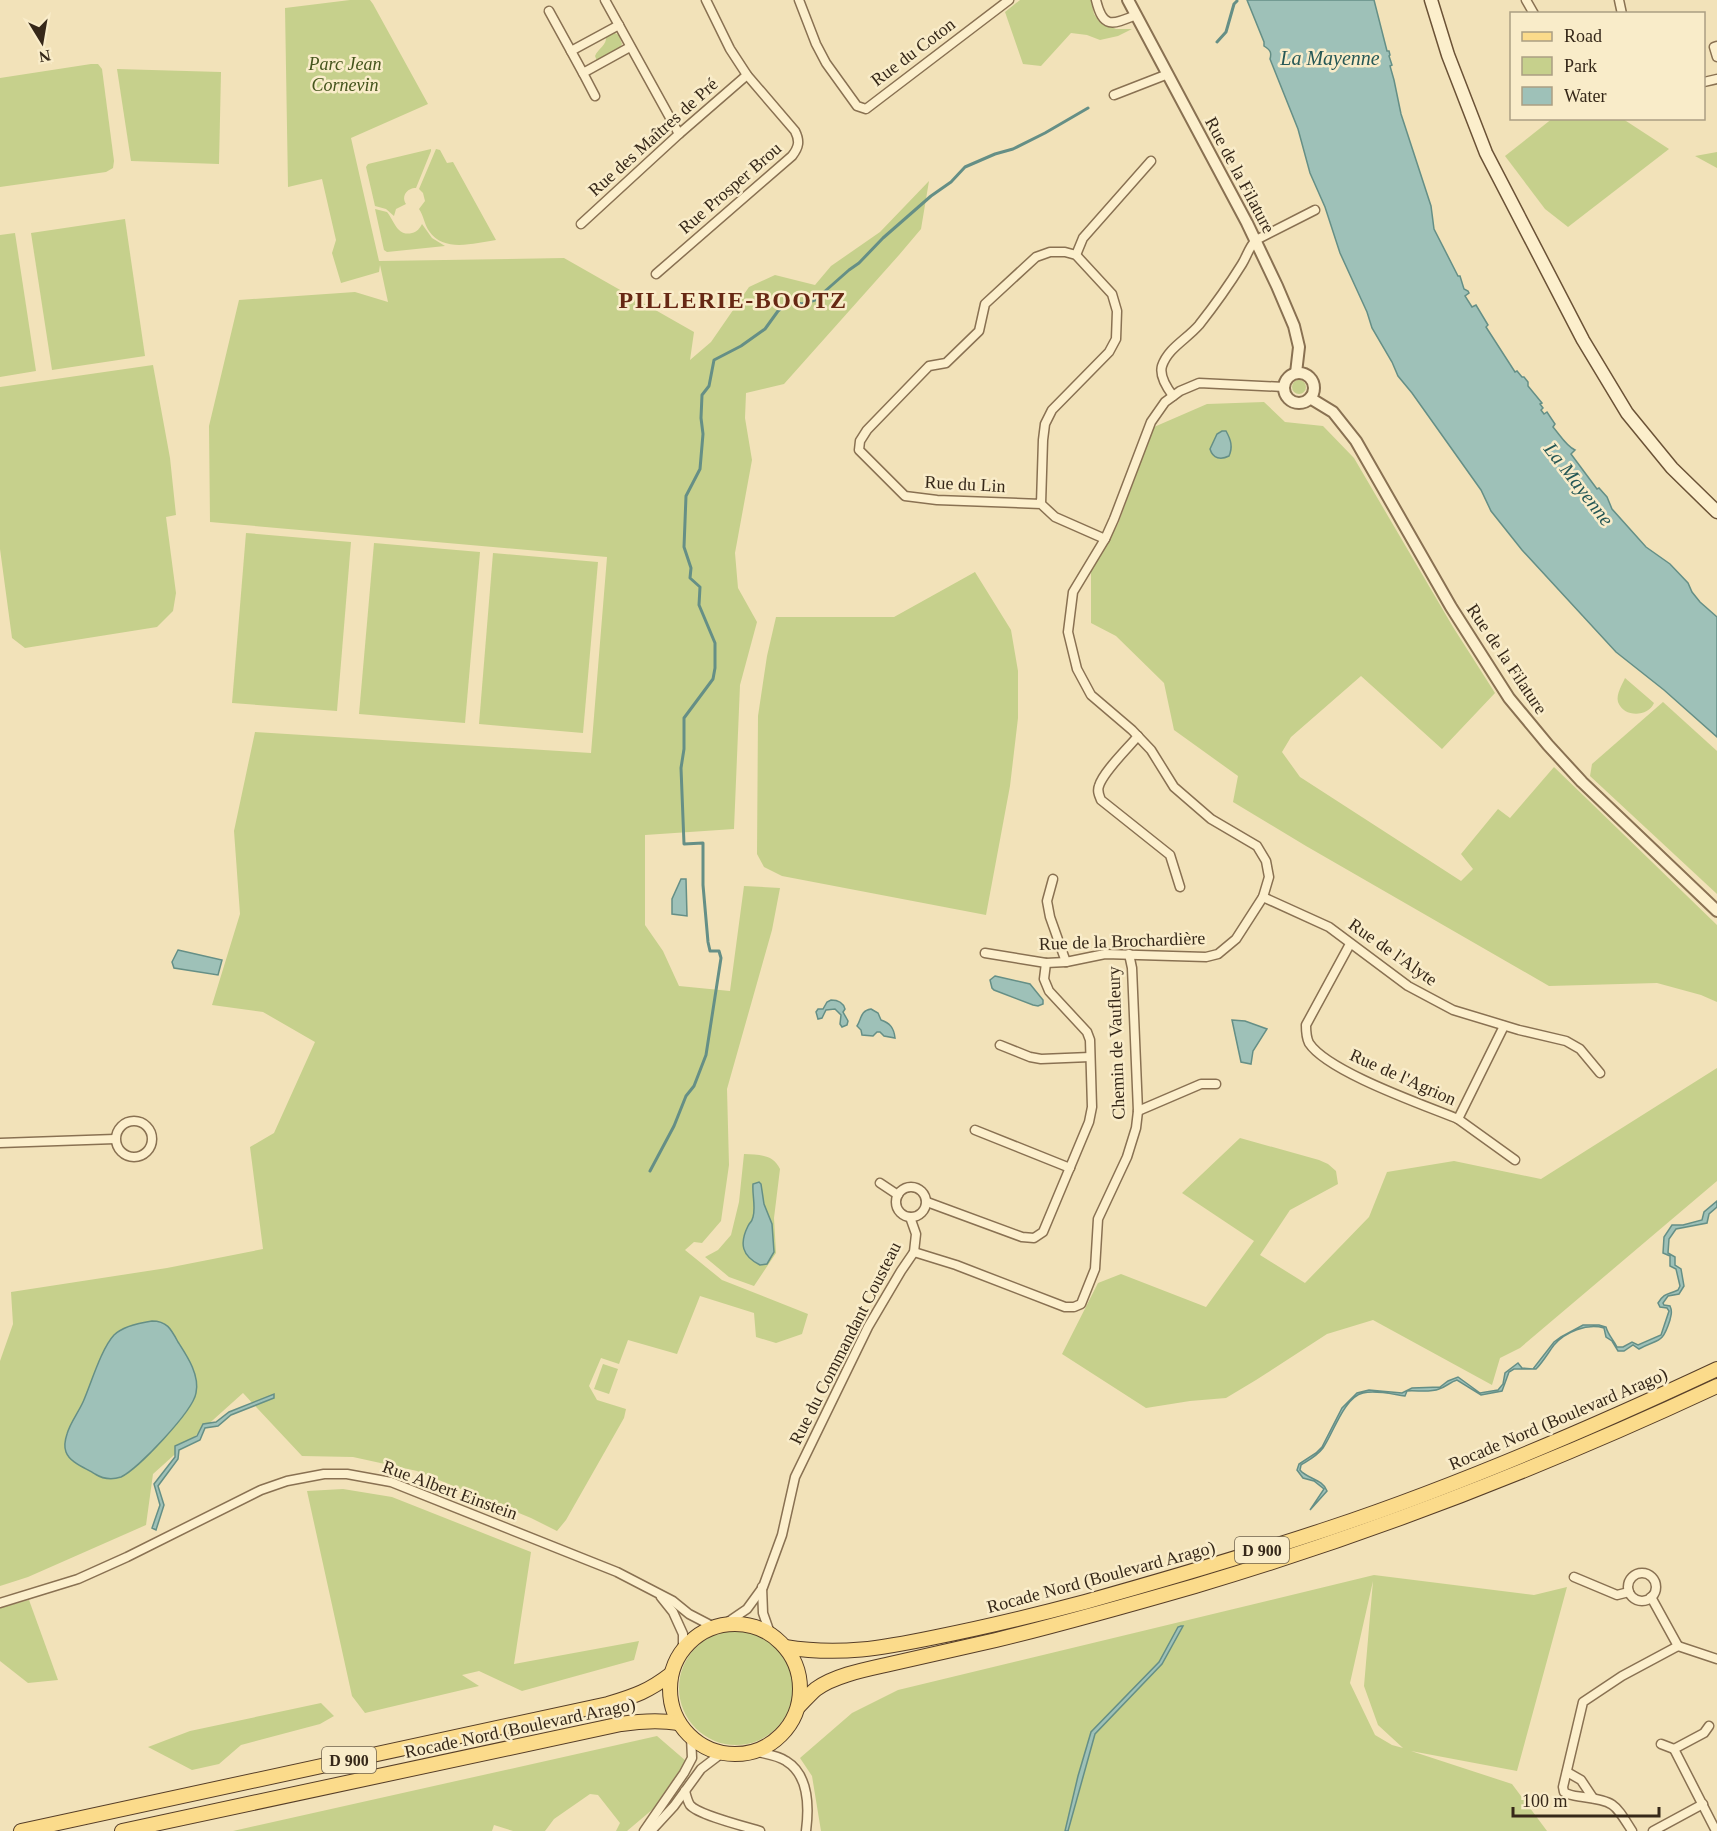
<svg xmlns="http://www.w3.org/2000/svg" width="1717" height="1831" font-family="Georgia,serif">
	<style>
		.green { fill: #c6d08c; fill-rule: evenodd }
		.water { fill: #9ec1b8; stroke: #658f86; stroke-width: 1.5 }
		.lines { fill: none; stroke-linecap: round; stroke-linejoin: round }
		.stream { stroke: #658f86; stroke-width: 3 }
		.minor-casing { stroke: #897152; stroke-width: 11 }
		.tertiary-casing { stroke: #897152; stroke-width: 14 }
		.secondary-casing { stroke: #6b5236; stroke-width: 15 }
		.primary-casing { stroke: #563e28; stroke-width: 16 }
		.minor { stroke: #fcefcc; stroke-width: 8 }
		.tertiary { stroke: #fcefcc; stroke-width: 10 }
		.secondary { stroke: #fcefcc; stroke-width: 12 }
		.primary { stroke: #fbdb8b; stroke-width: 14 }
		.labels { text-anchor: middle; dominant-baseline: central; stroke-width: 5; stroke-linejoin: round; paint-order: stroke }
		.shield { fill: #f9ecc9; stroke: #70634e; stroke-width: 1.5 }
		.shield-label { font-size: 16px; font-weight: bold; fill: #362819 }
		.street-label { font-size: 18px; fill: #362819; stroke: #f9ecc9 }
		.park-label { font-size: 18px; font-style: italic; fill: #45551d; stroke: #f9ecc9 }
		.water-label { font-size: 20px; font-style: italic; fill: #265856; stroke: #f9ecc9 }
		.district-label { font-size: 24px; font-weight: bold; letter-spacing: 1.5px; fill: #672814; stroke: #f9ecc9 }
	</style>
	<rect width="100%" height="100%" fill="#f2e2b9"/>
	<g class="green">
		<polygon points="350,0 370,0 373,4 428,104 351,138 379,261 564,258 694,332 690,360 711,342 749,287 775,275 815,285 831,266 880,232 929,181 921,229 899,255 784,384 746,393 745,418 752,460 735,553 738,588 757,622 740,685 734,829 645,835 645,925 663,951 679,986 730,991 744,886 780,888 772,930 727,1089 729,1165 721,1221 702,1243 694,1242 685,1250 722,1280 808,1314 802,1334 776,1343 756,1337 754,1313 700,1296 677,1354 628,1340 619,1364 601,1358 589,1386 597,1400 626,1409 624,1418 566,1520 557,1531 531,1518 417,1471 353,1457 302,1456 243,1393 153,1474 146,1525 28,1577 0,1586 0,1361 13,1324 11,1292 167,1268 263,1249 250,1147 274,1133 315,1042 263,1012 212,1005 240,914 234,831 255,732 591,753 607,557 210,522 209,426 239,300 355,292 388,302 380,265 379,272 341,283 332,253 336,240 322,179 288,187 285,8"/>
		<polygon points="1020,0 1091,0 1094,14 1099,21 1116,29 1132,29 1118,36 1100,40 1087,35 1071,33 1041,66 1023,64 1005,12"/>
		<path d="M 613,32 L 619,35 L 622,44 L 620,47 L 597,61 L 595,56 C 598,48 607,46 606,36 Z"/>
		<polygon points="91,64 98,64 102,69 114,161 113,168 106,172 0,187 0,78"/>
		<polygon points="117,69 221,72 219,164 131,161"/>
		<polygon points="1553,118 1623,119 1669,149 1568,227 1545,209 1505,156"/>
		<path d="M 431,149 L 431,151 L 416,188 C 407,188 401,196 406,204 L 396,209 L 394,216 L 386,209 L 375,206 L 366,167 L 368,164 Z"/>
		<path d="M 436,149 L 440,150 L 447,163 L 453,162 L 496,240 C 474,243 444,253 429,231 C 424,224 424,216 419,209 L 425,201 L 423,193 L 419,189 Z"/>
		<polygon points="1717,152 1717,168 1695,156"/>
		<path d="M 375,209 L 387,212 C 394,220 397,237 412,233 C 417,232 420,228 422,224 L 432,238 L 445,246 L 387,252 L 384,250 Z"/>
		<polygon points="125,219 145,356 52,370 31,233"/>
		<polygon points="15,233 36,371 0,377 0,235"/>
		<polygon points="153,365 170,458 176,515 166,517 176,593 173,611 157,627 25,648 12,638 0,549 0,387"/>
		<circle cx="1299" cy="387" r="7"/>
		<polygon points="1264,402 1285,422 1323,426 1354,458 1453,627 1495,693 1442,749 1361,676 1291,737 1282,752 1300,777 1461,881 1473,869 1461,854 1498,809 1510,818 1554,767 1717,925 1717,1002 1701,995 1657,983 1549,986 1306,846 1233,802 1238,776 1174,730 1164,683 1116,636 1091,623 1091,569 1118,524 1154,427 1207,404"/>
		<polygon points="246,533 351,542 337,711 232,703"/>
		<polygon points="374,543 480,552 465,723 359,714"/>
		<polygon points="493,553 598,562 583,733 479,724"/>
		<polygon points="975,572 1011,630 1018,671 1018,718 1010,786 986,915 782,876 764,867 757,854 758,716 767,656 776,617 894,617"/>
		<path d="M 1625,678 L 1654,703 C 1648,717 1624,718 1618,702 C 1616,694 1622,685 1625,678 Z"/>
		<polygon points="1663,702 1717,751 1717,894 1590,776 1592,764"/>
		<polygon points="1717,1068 1717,1181 1520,1348 1500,1358 1492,1385 1373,1320 1327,1334 1256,1380 1226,1398 1190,1401 1146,1408 1062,1354 1098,1283 1121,1274 1206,1307 1254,1241 1182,1193 1240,1138 1319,1160 1328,1164 1336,1171 1338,1184 1290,1210 1260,1255 1305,1283 1369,1217 1387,1172 1454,1161 1541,1179"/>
		<path d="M 744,1154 C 759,1155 773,1154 780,1169 L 774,1218 L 776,1253 L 754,1286 L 729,1277 L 705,1257 L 718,1250 L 731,1235 L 739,1202 Z"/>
		<polygon points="603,1364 618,1369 609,1394 594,1389"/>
		<polygon points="343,1489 392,1497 531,1552 514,1664 639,1641 634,1660 522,1691 479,1671 462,1675 479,1686 365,1713 352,1696 307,1491"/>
		<path d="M 1374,1575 L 1534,1595 L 1567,1587 L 1517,1771 L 1411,1751 L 1512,1784 L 1547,1831 L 821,1831 L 812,1776 L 800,1758 L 852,1713 L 898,1690 ZM 1373,1581 L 1364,1686 L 1378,1725 L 1403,1748 L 1392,1745 L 1375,1735 L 1350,1683 Z"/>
		<polygon points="29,1600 58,1680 28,1683 0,1661 0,1608"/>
		<circle cx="736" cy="1688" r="57"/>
		<polygon points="321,1703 334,1716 320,1724 241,1745 219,1764 192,1770 148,1747 190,1731"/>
		<polygon points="657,1736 686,1761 653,1809 627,1831 616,1831 620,1823 598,1795 590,1794 554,1819 545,1831 513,1831 494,1825 492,1831 233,1831"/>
	</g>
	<g class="water">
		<path d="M 1247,0 L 1374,0 L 1387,51 L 1389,51 L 1390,55 L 1389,56 L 1392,65 L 1390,66 L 1394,80 L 1401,114 L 1431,206 L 1434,229 L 1458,276 L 1460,276 L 1464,289 L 1468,291 L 1469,293 L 1465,296 L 1472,307 L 1476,305 L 1488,325 L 1486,327 L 1515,372 L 1517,371 L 1522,377 L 1524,377 L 1528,382 L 1528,386 L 1542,403 L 1540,404 L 1543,408 L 1541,410 L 1544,414 L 1547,412 L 1555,424 L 1553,427 C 1560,435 1566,446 1575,450 L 1571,454 L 1597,489 L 1599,488 L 1607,497 L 1612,509 L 1646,547 L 1670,564 L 1688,583 L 1692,592 L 1700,602 L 1717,617 L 1717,737 L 1664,690 L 1616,652 L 1522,550 L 1491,511 L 1481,490 L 1412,393 L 1398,376 L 1392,362 L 1372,328 L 1367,312 L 1340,253 L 1325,207 L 1310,173 L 1298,129 L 1270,59 C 1272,52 1270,50 1264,46 L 1264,42 Z"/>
		<path d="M 1222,431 L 1226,431 C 1231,440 1233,447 1229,456 C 1221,460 1213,459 1210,449 L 1217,434 Z"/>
		<polygon points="681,879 686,879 687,916 672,914 672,899"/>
		<polygon points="178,950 222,960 218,975 174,968 172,962"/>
		<polygon points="995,976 1030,984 1043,1000 1043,1004 1038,1006 1033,1005 994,990 992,988 990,980"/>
		<path d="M 831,1000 C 837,1000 843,1002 845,1009 L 843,1012 L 848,1021 L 847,1025 L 842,1027 L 840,1024 L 841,1015 L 835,1009 L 826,1010 L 822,1018 L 818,1019 L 816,1012 L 818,1009 L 823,1009 L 827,1002 Z"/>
		<path d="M 871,1009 L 878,1013 L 881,1020 C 890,1023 894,1028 895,1038 L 884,1036 L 880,1032 L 877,1032 L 873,1036 L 862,1035 L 861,1030 L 857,1026 C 862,1018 860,1011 871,1009 Z"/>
		<polygon points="1232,1020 1245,1021 1267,1029 1253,1051 1251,1064 1241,1062"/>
		<path d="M 759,1182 L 761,1184 L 764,1204 L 772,1224 L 774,1252 L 767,1264 L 760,1265 C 742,1256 739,1244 748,1226 C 751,1220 751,1224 753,1217 C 756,1207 752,1195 753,1184 Z"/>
		<path d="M 1717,1201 L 1717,1207 L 1709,1214 L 1707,1223 L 1676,1229 L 1669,1239 L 1668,1253 L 1675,1257 L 1675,1265 L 1681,1269 L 1684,1286 L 1679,1294 L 1668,1296 L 1663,1303 L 1664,1305 L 1670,1306 C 1673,1312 1671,1314 1670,1320 C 1662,1345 1659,1338 1639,1349 L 1633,1345 L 1624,1351 L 1618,1351 L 1612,1341 L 1606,1337 L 1604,1328 C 1587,1323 1565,1332 1554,1345 C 1548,1353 1543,1362 1536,1369 L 1514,1369 L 1509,1372 L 1502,1391 L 1481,1395 L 1457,1380 C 1450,1382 1446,1387 1439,1389 C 1429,1393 1417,1390 1407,1391 L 1405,1396 C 1391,1394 1376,1390 1363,1393 C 1344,1397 1333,1434 1323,1448 C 1317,1456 1309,1460 1301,1465 L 1300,1470 C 1307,1479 1323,1479 1327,1491 L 1310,1510 L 1324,1489 L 1314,1481 L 1303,1478 L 1297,1470 L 1299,1464 L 1316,1453 L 1322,1447 L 1342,1408 L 1357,1393 L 1369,1390 L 1402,1393 L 1412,1388 L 1440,1387 L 1448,1381 L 1458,1377 L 1480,1393 L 1498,1390 L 1503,1384 L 1505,1373 L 1518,1363 L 1522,1368 L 1533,1369 L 1554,1342 L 1561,1337 L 1583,1325 L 1599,1325 L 1606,1327 C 1608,1335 1613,1339 1617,1347 L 1623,1347 L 1632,1342 L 1638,1345 L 1661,1335 L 1669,1311 L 1667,1308 L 1660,1307 L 1658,1303 C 1665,1292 1668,1295 1678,1290 L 1680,1286 L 1676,1269 L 1670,1266 L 1670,1256 L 1663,1253 L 1664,1237 L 1672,1225 L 1683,1225 L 1702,1220 L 1704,1212 Z"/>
		<path d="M 152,1321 C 167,1321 171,1329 178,1342 C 187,1356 200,1375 196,1393 C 193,1411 138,1469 121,1477 C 112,1480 103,1479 95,1474 C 86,1468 70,1463 66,1452 C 64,1447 65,1440 67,1434 C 70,1423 78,1413 83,1402 C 91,1384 101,1349 114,1335 C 123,1326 139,1323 152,1321 Z"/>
		<polygon points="274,1394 274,1398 231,1415 218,1426 205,1428 200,1440 179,1450 178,1459 158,1486 164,1505 156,1530 152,1528 160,1505 154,1484 175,1457 175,1446 197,1436 203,1424 216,1422 229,1412"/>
		<polygon points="1181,1626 1183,1626 1162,1664 1095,1734 1068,1831 1065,1831 1078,1776 1091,1732 1159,1662 1178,1627"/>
	</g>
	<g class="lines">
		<g class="stream">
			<polyline points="1217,42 1226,32 1234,4 1237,1"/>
			<polyline points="650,1171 674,1126 686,1096 694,1086 706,1055 721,958 719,951 710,951 708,942 703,885 703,843 684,844 681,768 684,749 684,718 713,679 715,668 715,643 699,605 700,587 690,578 691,568 684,547 686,496 700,469 703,434 701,418 702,395 709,386 714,360 741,346 765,329 778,311 790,301 802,304 815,300 849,270 859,263 883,238 931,196 951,182 965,167 995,154 1013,149 1045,133 1088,108"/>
		</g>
		<g class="minor-casing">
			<g id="minor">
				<polyline points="605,0 679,134"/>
				<polyline points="799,0 816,44 826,63 857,106 866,109 1009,0"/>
				<path d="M 1096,0 C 1103,29 1112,25 1136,15"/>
				<polyline points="1526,0 1534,14"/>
				<polyline points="1619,0 1622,14"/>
				<polyline points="549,11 571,51"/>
				<polyline points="619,25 571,51 583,73 630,47"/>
				<polyline points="1717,46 1714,47 1717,57"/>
				<polyline points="583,73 595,96"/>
				<polyline points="1704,82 1717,79"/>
				<polyline points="1114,95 1168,74"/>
				<polyline points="581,224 679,134 747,75"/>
				<polyline points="1076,255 1083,238 1151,161"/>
				<path d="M 656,274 L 792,156 C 799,147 800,141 795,131 L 747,75 L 730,49 L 706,0"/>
				<path d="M 1173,396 C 1167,388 1159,376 1162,366 C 1168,348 1187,339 1199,325 C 1214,306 1229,285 1242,264 C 1247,256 1249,247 1256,240 L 1315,210"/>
				<polyline points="1041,504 1043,440 1045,424 1052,410 1109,352 1116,339 1117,311 1112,294 1076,255 1065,252 1050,252 1036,257 985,304 979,331 946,363 929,366 867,430 860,441 859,450 905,496 937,500 1041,504 1055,517 1105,539"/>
				<path d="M 1138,736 C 1128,748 1103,772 1099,786 C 1097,791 1099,795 1101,800 L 1170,855 L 1180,887"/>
				<polyline points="1053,879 1047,901 1050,917 1066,962"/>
				<polyline points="1263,897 1329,927 1408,986 1453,1010 1519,1030 1566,1041 1580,1049 1600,1073"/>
				<path d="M 1350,944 L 1306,1025 C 1306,1031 1306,1037 1309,1043 C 1328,1072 1424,1105 1458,1119 L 1504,1026"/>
				<polyline points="985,953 1046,963 1066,962 1105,954 1206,957 1218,954 1236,939 1263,897 1269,877 1266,861 1257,846 1211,819 1174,787 1151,750 1132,730 1091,695 1077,669 1068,632 1073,592 1105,539 1114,519 1151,422 1165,402 1180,391 1199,383 1284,387"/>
				<polyline points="1000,1045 1030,1057 1041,1059 1090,1057"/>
				<polyline points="1138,1111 1201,1084 1216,1084"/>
				<polyline points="1458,1119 1515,1160"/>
				<circle cx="134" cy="1139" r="18"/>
				<polyline points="975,1130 1070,1168"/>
				<polyline points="0,1143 115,1139"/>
				<polyline points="880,1183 898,1195"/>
				<circle cx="911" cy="1202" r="15"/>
				<polyline points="927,1202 1022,1237 1034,1238 1043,1232 1089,1122 1092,1107 1090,1040 1087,1032 1049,991 1044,979 1046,963"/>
				<polyline points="914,1252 956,1265 1065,1307 1074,1307 1081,1304 1095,1269 1098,1219 1127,1157 1136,1128 1138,1111 1132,968 1129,954"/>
				<circle cx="1642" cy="1587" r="14"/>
				<polyline points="1574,1577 1617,1595 1629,1592"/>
				<polyline points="762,1587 763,1613 770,1633"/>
				<polyline points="661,1597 673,1612 683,1634 683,1650"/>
				<polyline points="1651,1597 1678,1646"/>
				<polyline points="0,1603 78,1579 127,1557 261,1490 287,1481 324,1474 347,1474 391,1482 617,1572 673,1601 689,1614 714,1627"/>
				<polyline points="725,1624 747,1609 763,1587 782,1535 795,1477 868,1327 901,1271 914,1252 916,1234 910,1217"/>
				<polyline points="1709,1726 1704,1733 1674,1749 1716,1831"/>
				<polyline points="1661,1744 1674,1749"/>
				<path d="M 754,1751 C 765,1754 777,1755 786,1761 C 809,1775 809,1808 806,1831"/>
				<polyline points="1567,1772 1581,1780 1593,1798"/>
				<path d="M 685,1791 C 686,1795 688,1802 690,1805 C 698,1815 747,1827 760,1831"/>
				<polyline points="644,1831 684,1773 692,1758 691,1737"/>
				<polyline points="651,1831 674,1806 701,1769 722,1753"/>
				<path d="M 1632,1831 C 1615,1804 1615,1801 1583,1797 C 1576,1796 1570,1796 1564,1792 L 1563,1787 L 1583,1702 L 1622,1676 L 1678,1646 L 1717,1659"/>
				<polyline points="1653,1831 1703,1804"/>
			</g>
		</g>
		<g class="tertiary-casing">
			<g id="tertiary">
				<polyline points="1128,0 1247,223 1277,286 1294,326 1299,347 1296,373"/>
				<circle cx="1299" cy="388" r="15"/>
				<polyline points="1310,398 1333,412 1356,441 1451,607 1509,698 1548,745 1582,782 1717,911"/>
			</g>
		</g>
		<g class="secondary-casing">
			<polyline id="secondary" points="1431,0 1448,55 1486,153 1583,340 1627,413 1672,468 1717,512"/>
		</g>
		<g class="primary-casing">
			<g id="primary">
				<circle cx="735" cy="1689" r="65"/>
				<path d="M 785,1647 C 840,1656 883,1648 936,1637 C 986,1627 1036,1615 1085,1602 C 1167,1579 1249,1555 1330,1528 C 1462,1484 1591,1428 1717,1369"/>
				<path d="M 799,1706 C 804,1701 810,1694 816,1689 C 835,1675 868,1669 890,1664 C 925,1656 961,1648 996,1640 C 1062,1624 1129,1605 1195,1586 C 1374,1533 1548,1465 1717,1386"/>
				<path d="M 21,1831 L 608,1704 C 635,1696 649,1691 671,1674"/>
				<path d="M 122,1831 L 621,1724 C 641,1721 659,1720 679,1723"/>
			</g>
		</g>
		<use href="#minor" class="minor"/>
		<use href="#tertiary" class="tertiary"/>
		<use href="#secondary" class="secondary"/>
		<use href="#primary" class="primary"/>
	</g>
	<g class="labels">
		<g class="shield">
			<rect x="1235" y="1537" width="54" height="26" rx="4.5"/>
			<rect x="322" y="1747" width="54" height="26" rx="4.5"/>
		</g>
		<g class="shield-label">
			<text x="1262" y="1550">D 900</text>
			<text x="349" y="1760">D 900</text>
		</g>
		<g class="street-label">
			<text transform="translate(913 52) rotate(-37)">Rue du Coton</text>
			<text transform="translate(653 137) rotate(-42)">Rue des Maîtres de Pré</text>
			<text transform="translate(1240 175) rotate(62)">Rue de la Filature</text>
			<text transform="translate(730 188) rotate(-41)">Rue Prosper Brou</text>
			<text transform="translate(965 484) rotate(3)">Rue du Lin</text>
			<text transform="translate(1507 659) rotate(56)">Rue de la Filature</text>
			<text transform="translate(1122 941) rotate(-2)">Rue de la Brochardière</text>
			<text transform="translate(1393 952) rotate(35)">Rue de l'Alyte</text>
			<text transform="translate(1116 1043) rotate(-92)">Chemin de Vaufleury</text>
			<text transform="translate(1403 1077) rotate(24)">Rue de l'Agrion</text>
			<text transform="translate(845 1343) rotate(-63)">Rue du Commandant Cousteau</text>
			<text transform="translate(1558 1419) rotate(-23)">Rocade Nord (Boulevard Arago)</text>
			<text transform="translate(450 1490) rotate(20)">Rue Albert Einstein</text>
			<text transform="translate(1101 1577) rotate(-15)">Rocade Nord (Boulevard Arago)</text>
			<text transform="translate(520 1728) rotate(-12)">Rocade Nord (Boulevard Arago)</text>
		</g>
		<g class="park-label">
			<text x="345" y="64">Parc Jean<tspan x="345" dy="21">Cornevin</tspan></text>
		</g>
		<g class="water-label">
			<text x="1330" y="58">La Mayenne</text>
			<text transform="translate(1579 484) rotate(52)">La Mayenne</text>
		</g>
		<g class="district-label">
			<text x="733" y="300">PILLERIE-BOOTZ</text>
		</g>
	</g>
	<rect x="1510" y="12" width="195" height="108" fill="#f9ecc9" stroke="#ab9e83" stroke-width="1.5"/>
	<rect x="1522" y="32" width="30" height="9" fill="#fbdb8b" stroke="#ab9e83" stroke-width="1.5"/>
	<text x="1564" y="42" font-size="18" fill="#362819">Road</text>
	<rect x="1522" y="57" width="30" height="18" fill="#c6d08c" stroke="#ab9e83" stroke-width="1.5"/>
	<text x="1564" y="72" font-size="18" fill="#362819">Park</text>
	<rect x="1522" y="87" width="30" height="18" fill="#9ec1b8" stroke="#ab9e83" stroke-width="1.5"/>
	<text x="1564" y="102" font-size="18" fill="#362819">Water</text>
	<g transform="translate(42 42) rotate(169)" stroke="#f9ecc9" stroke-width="4.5" paint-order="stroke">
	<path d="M0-4.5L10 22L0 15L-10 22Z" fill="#362819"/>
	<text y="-9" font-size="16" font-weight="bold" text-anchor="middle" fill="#362819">N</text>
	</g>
	<path d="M1513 1807v9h146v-9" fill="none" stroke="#362819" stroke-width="3"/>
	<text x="1522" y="1807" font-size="18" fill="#362819" stroke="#f9ecc9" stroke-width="4.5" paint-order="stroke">100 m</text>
</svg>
